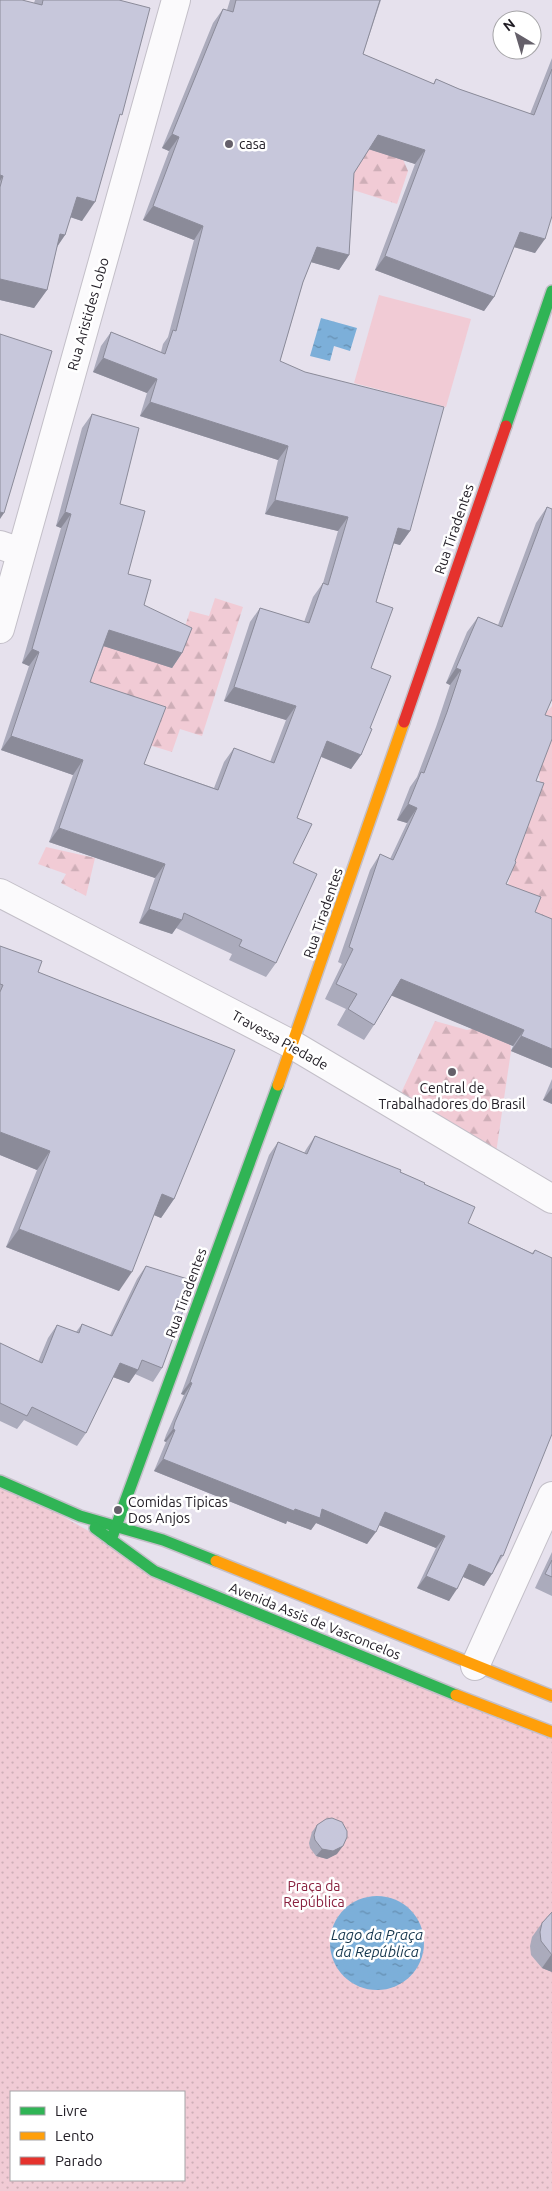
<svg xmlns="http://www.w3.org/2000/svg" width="552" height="2191" font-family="Ubuntu,sans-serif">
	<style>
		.green { fill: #f1cbd5 }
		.forest { fill: url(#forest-firs) }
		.park { fill: url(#park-dots); fill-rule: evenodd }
		.water { fill: url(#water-ripples) }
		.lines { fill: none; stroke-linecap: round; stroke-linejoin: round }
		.street-casing { stroke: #c3bfc8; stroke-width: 30 }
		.fast-casing { stroke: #c3bfc8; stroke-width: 14 }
		.slow-casing { stroke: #c3bfc8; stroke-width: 14 }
		.jam-casing { stroke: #c3bfc8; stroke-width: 14 }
		.street { stroke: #fbfafc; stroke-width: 28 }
		.fast { stroke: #30b455; stroke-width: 11 }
		.slow { stroke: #ff9f0a; stroke-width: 11 }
		.jam { stroke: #e5322d; stroke-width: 11 }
		.wall { fill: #ababbc }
		.shaded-wall { fill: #8b8b99 }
		.building { fill: #c7c7db; stroke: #8b8b99 }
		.poi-dot { fill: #65606a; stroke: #fff; stroke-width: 2 }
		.labels { text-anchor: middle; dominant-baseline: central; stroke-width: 5; stroke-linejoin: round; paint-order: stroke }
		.poi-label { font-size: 14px; fill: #1f1b23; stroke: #fff; text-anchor: start }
		.street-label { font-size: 14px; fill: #1f1b23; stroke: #fff }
		.park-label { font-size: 14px; fill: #89203e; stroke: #fff }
		.water-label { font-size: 15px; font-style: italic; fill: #14354c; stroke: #fff }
	</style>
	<defs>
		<pattern id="forest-firs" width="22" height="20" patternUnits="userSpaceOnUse" patternTransform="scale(1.25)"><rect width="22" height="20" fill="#f1cbd5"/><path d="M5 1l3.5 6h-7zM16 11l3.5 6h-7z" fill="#ceaeb7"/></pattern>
		<pattern id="park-dots" width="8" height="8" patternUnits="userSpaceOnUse" patternTransform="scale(1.25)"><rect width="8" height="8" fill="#f1cbd5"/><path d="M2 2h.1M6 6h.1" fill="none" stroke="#ceaeb7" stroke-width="1.8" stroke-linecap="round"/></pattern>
		<pattern id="water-ripples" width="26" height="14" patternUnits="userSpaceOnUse" patternTransform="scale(1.25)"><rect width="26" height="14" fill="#7cafd9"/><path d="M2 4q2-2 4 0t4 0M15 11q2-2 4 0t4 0" fill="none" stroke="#658eb0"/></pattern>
	</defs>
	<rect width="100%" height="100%" fill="#e6e1ed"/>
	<polygon class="green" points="379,295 471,319 446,407 354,383"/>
	<g class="forest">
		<polygon points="361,136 396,143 408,171 397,204 344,187"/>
		<polygon points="215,598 243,607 202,736 180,729 172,752 149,745 84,697 101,645 172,667 190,611 209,616"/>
		<polygon points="552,706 552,934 532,924 536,911 506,890 527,824 541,790 533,727"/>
		<polygon points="46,847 95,858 86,896 61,883 66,874 38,864"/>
		<polygon points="435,1021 467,1030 476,1028 510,1041 511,1051 496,1153 401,1093"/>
	</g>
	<path class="park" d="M 0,1481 L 126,1552 L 552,1732 L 552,2191 L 0,2191 ZM 11,2092 L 184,2092 L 184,2180 L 11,2180 Z"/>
	<g class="water">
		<polygon points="321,318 357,328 350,351 334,346 330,361 310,356"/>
		<circle cx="377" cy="1943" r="47"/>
	</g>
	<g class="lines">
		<g class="street-casing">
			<g id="street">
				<polyline points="0,545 21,552"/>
				<polyline points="0,629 176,0"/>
				<polyline points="0,893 293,1045 552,1199"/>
				<polyline points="475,1666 552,1496"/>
			</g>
		</g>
		<g class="fast-casing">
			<g id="fast">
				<polyline points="506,426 552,291"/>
				<polyline points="0,1481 80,1516 163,1540 216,1561"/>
				<polyline points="95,1528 154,1571 456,1695"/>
				<polyline points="111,1540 278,1085"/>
			</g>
		</g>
		<g class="slow-casing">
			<g id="slow">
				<polyline points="278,1085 404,722"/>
				<polyline points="216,1561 552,1696"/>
				<polyline points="456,1695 552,1732"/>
			</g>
		</g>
		<g class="jam-casing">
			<polyline id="jam" points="404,722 506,426"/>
		</g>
		<use href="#street" class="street"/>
		<use href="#fast" class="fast"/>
		<use href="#slow" class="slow"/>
		<use href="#jam" class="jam"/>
	</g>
	<g class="wall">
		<polygon points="0,0 34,3 35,0 119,0 119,120 82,221 70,217 65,235 57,247 47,290 34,308 0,300"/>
		<polygon points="230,0 381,0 363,54 433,84 436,79 459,89 530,114 552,58 552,216 535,253 514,247 494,297 484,311 375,270 415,164 369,149 354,173 349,255 339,270 311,262 303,282 280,361 410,531 400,545 394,543 376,602 371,668 370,728 361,755 351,769 321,757 297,818 293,863 276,963 266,977 229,960 232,954 176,928 172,934 139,923 155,878 49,842 73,775 1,750 29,666 22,663 61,528 56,526 82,428 92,414 120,504 128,574 144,605 182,653 172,668 104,646 90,682 144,764 214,788 224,762 234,748 270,762 286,720 224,701 250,622 260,608 304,622 313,597 323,583 338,531 265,514 278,460 140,416 147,393 93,372 101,346 111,332 161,352 163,344 168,337 194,240 143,220 169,151 162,148 213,23 223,9 227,10"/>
		<polygon points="547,507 545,715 536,781 506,884 535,912 552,1068 511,1051 513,1046 392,995 374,1025 364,1040 337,1025 346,1009 325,999 342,964 338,962 370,870 380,854 390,859 407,823 397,820 410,787 417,777 436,727 450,685 446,683 467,632 478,617 498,625 536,523"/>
		<polygon points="0,946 38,972 174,1199 161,1218 154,1215 119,1291 6,1247 37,1170 0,1155"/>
		<polygon points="552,1079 552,1104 543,1100"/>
		<polygon points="315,1136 400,1172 424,1184 468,1223 532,1253 535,1250 503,1556 484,1586 463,1577 449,1601 417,1588 436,1548 379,1525 367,1544 316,1523 311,1530 287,1521 286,1524 154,1471 166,1442 164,1441 166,1435 184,1395 181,1394 269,1155 278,1142 304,1153 307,1148"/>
		<polygon points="146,1266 162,1368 153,1382 135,1374 129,1383 113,1377 86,1433 77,1446 24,1420 17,1429 0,1421 0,1343 38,1362 48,1338 57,1325 76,1332 82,1324 110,1335 137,1279"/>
		<polygon points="552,1552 552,1596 535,1588"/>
		<polygon points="317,1825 337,1854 327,1859 316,1856 310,1848 309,1843 312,1832"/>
		<polygon points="552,1912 552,1972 542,1968 531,1955 530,1946 532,1937 542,1923"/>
	</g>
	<g class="shaded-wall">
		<polygon points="172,134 179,137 169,151 162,148"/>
		<polygon points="378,135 425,150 415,164 368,149"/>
		<polygon points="0,175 3,176 0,181"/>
		<polygon points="77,197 95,202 82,221 64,215"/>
		<polygon points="153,206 203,226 194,240 143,220"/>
		<polygon points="520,232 545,239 535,253 510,246"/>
		<polygon points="60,234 65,235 52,254"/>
		<polygon points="317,247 349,255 339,270 307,261"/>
		<polygon points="385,256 494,297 484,311 375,270"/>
		<polygon points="0,279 47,290 34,308 0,300"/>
		<polygon points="103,358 157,379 147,393 93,372"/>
		<polygon points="150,402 288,446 278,460 140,416"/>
		<polygon points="275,500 348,517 338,531 265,514"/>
		<polygon points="0,512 4,513 0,519"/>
		<polygon points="65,512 71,514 61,528 56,526"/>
		<polygon points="398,528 410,531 400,545 388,542"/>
		<polygon points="109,630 182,653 172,668 100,645"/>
		<polygon points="32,649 39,652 29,666 22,663"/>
		<polygon points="456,668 461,670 450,685 446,683"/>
		<polygon points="234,687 296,706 286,720 224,701"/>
		<polygon points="11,736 83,760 73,775 1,750"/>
		<polygon points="327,741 361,755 351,769 317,755"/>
		<polygon points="408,804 417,808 407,823 397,820"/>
		<polygon points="59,828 165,864 155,878 49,842"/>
		<polygon points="149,909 182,920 172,934 139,923"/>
		<polygon points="401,979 524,1030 513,1046 390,995"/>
		<polygon points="521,1036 552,1049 552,1068 511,1051"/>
		<polygon points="552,1088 552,1104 543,1100"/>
		<polygon points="0,1132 50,1151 37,1170 0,1155"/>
		<polygon points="162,1194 174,1199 161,1218 149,1213"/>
		<polygon points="19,1229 132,1272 119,1291 6,1247"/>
		<polygon points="120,1363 138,1370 129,1383 110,1376"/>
		<polygon points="190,1382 192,1383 184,1395 181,1394"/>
		<polygon points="173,1429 175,1430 166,1442 164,1441"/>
		<polygon points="163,1459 295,1509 322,1509 376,1532 367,1544 316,1523 311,1530 287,1521 286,1524 154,1471"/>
		<polygon points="385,1512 445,1536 436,1548 376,1524"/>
		<polygon points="469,1564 492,1574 484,1586 461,1576"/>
		<polygon points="426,1576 457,1589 449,1601 417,1588"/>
		<polygon points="343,1846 337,1854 327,1859 316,1856 322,1849"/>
		<polygon points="551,1955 552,1955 552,1972 542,1968"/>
	</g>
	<g class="building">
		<polygon points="0,0 22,0 42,5 43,0 119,0 150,8 122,115 120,114 95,202 77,197 65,235 60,234 47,290 0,279 0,187 3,176 0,175"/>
		<polygon points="236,0 380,0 363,54 434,84 436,79 459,89 534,115 552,69 552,216 545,239 520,232 494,297 385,256 425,150 378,135 354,173 349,255 317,247 303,282 280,361 305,372 444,407 410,531 398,528 376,602 393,608 371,668 391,676 370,728 372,729 361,755 327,741 297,818 312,824 293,863 317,874 276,963 239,946 242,940 184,913 182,920 149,909 165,864 59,828 83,760 11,736 39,652 32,649 71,514 65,512 92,414 139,428 120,504 145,511 128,574 151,580 144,605 192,628 182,653 109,630 90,682 166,707 144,764 218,790 234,748 274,763 296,706 234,687 260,608 309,623 323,583 328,585 348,517 275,500 288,446 150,402 157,379 103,358 111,332 165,354 173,330 176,331 203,226 153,206 179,137 172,134 223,9 233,12"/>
		<polygon points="0,334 52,351 4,513 0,512"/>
		<polygon points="547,507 552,509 552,699 545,715 552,717 552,739 536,781 544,783 515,861 516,862 506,884 541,897 535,912 552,919 552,1049 521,1036 524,1030 401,979 374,1025 348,1009 357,994 336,984 353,949 349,947 380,854 393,860 417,808 408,804 421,772 424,773 447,712 461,670 456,668 478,617 502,627"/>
		<polygon points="0,946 42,961 38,972 235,1050 174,1199 162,1194 132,1272 19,1229 50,1151 0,1132 0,992 3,985 0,984"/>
		<polygon points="315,1136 401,1170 400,1172 425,1183 424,1184 475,1207 468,1223 533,1254 535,1250 552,1258 552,1434 503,1556 501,1555 492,1574 469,1564 457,1589 426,1576 445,1536 385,1512 376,1532 322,1509 320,1518 295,1509 294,1511 163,1459 175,1430 173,1429 175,1422 192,1383 190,1382 278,1142 307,1154"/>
		<polygon points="146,1266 194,1281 162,1368 142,1360 138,1370 120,1363 86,1433 32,1407 27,1416 0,1403 0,1343 42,1363 57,1325 79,1333 82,1324 112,1336"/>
		<polygon points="552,1560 552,1577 545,1574"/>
		<polygon points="332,1818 342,1822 347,1831 347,1837 343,1846 333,1851 322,1849 315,1840 314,1835 317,1825 326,1819"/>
		<polygon points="552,1912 552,1955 541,1941 540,1932 542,1923"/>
	</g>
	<g class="poi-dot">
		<circle cx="229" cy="144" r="5"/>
		<circle cx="452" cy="1072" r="5"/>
		<circle cx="118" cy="1510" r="5"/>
	</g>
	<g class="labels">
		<g class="poi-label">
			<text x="239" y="144">casa</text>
			<text x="452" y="1088" text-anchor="middle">Central de<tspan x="452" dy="16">Trabalhadores do Brasil</tspan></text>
			<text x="128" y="1502">Comidas Tipicas<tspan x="128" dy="16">Dos Anjos</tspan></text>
		</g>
		<g class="street-label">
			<text transform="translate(88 314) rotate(-74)">Rua Aristides Lobo</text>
			<text transform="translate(454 529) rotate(-71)">Rua Tiradentes</text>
			<text transform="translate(323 913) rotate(-71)">Rua Tiradentes</text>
			<text transform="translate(280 1040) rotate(29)">Travessa Piedade</text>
			<text transform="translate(186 1293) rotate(-70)">Rua Tiradentes</text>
			<text transform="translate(315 1621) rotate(22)">Avenida Assis de Vasconcelos</text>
		</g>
		<g class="park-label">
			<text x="314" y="1886">Praça da<tspan x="314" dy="16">República</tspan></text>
		</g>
		<g class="water-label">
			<text x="377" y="1934">Lago da Praça<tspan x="377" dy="17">da República</tspan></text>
		</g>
	</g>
	<rect x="10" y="2091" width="175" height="90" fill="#ffffff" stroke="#a5a4a7"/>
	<rect x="20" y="2107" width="25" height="8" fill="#30b455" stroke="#a5a4a7"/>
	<text x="55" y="2116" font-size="15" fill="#1f1b23">Livre</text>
	<rect x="20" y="2132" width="25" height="8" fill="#ff9f0a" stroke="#a5a4a7"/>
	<text x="55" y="2141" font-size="15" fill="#1f1b23">Lento</text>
	<rect x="20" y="2157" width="25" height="8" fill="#e5322d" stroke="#a5a4a7"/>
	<text x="55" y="2166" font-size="15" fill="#1f1b23">Parado</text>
	<g transform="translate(517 35) rotate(322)"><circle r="24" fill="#ffffff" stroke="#a5a4a7"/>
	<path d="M0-4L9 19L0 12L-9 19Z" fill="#65606a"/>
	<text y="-8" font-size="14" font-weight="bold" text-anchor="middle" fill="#1f1b23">N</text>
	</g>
</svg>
